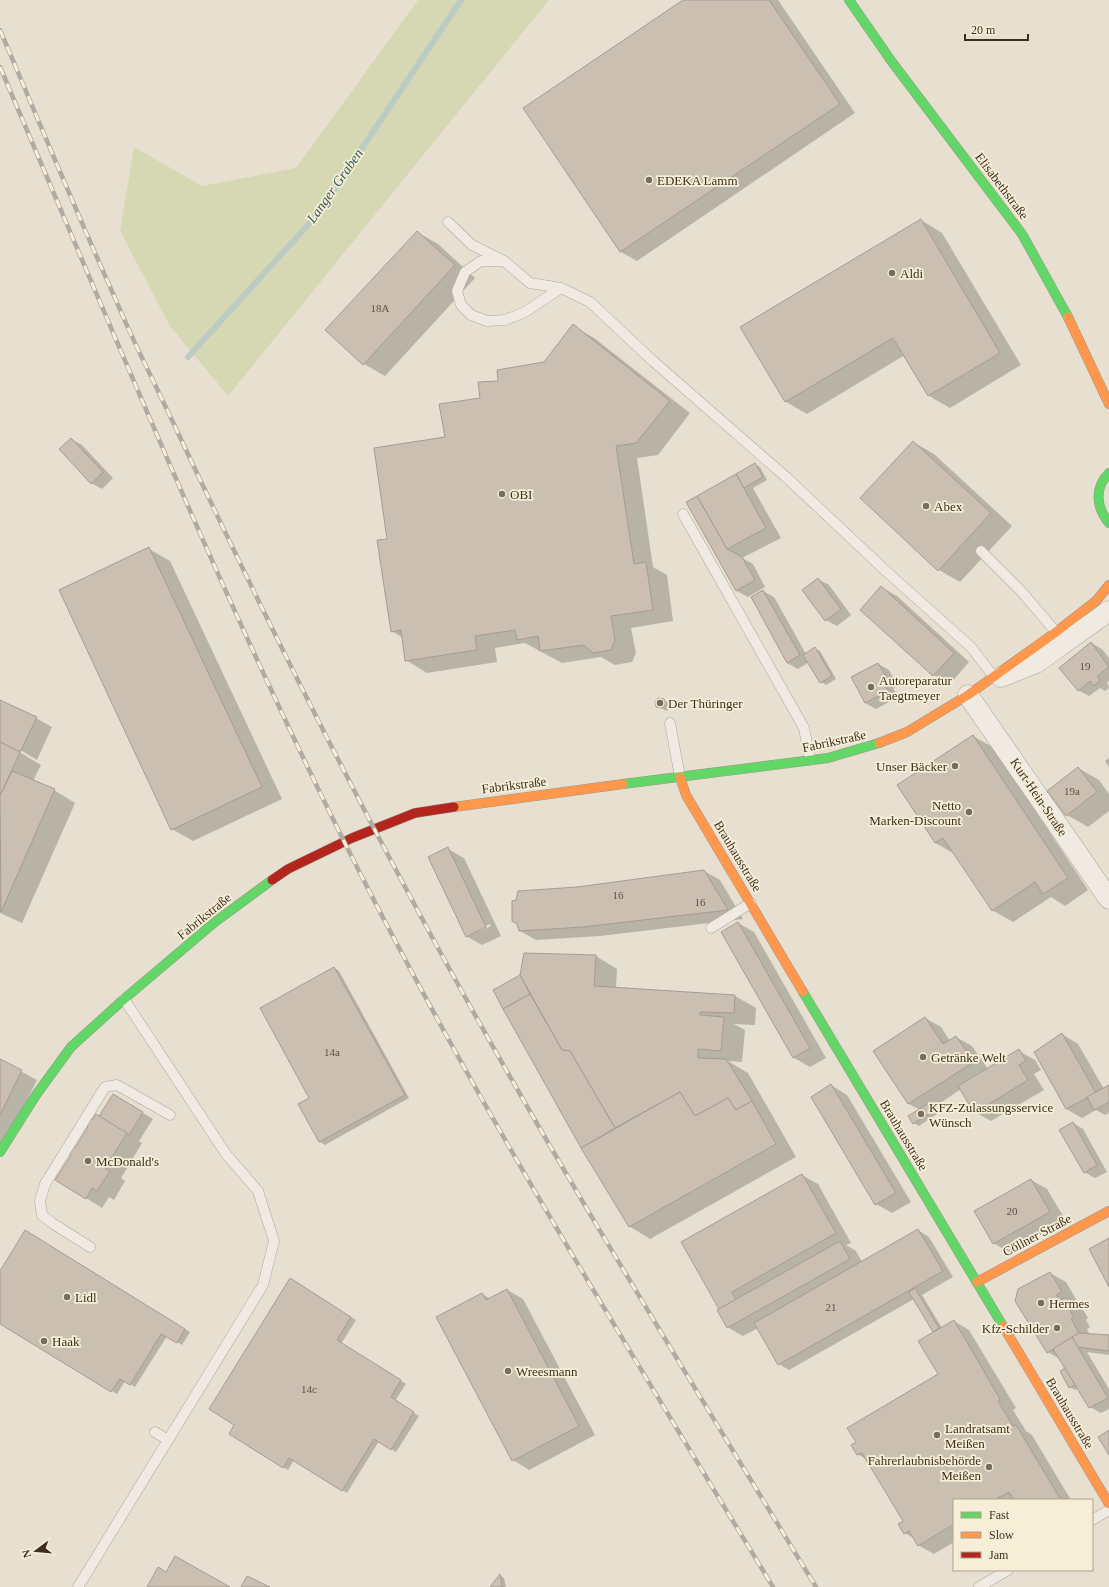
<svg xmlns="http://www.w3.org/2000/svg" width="1109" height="1587" font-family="Georgia,serif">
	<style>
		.green { fill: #d6d7b3 }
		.shadow { fill: #0003; fill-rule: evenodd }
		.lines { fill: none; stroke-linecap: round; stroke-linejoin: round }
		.stream { stroke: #bcccc2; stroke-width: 6 }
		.building { fill: #cbbfb2; stroke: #a89c90 }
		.lane-casing { stroke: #ada599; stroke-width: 11 }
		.street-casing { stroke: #ada599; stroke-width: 21 }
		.fast-casing { stroke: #9c958a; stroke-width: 10 }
		.slow-casing { stroke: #9c958a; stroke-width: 10 }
		.jam-casing { stroke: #9c958a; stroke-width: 10 }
		.lane { stroke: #efebe3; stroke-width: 10 }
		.street { stroke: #efebe3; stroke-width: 20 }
		.fast { stroke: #63d668; stroke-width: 9 }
		.slow { stroke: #ff974d; stroke-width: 9 }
		.jam { stroke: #b3261e; stroke-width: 9 }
		.rail-casing { stroke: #afaaa2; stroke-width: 4.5 }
		.rail { stroke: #f7eed8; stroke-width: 3; stroke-dasharray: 9; stroke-linecap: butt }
		.poi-dot { fill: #786c5e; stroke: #f7eed8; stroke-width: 1.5 }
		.labels { text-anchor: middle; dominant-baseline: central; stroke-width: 3.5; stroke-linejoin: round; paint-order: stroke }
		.number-label { font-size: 11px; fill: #605244 }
		.poi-label { font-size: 13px; fill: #3d2e20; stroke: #f7eed8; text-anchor: start }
		.street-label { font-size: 13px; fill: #3d2e20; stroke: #f7eed8 }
		.water-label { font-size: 14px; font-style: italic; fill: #2f5d5a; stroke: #f7eed8 }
	</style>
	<rect width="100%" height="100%" fill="#e7e0d1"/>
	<polygon class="green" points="418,0 549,0 228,396 170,326 120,231 134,147 202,186 296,168"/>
	<g class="shadow">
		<polygon points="684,0 778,0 855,113 637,261 621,252 524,109"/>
		<polygon points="921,220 942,233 1021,365 950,408 929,396 905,355 807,414 786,402 742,328"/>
		<polygon points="417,232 438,244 475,278 385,376 364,364"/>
		<polygon points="573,326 594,338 690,413 658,455 637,458 653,567 667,575 673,621 631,628 636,653 632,662 615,665 601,657 562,663 525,643 495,648 497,662 427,673 406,660 403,638 392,631 388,540 446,438 482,399 500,381 544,363"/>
		<polygon points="71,439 82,445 113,478 102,489 91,483"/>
		<polygon points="913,442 934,454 1012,526 960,582 939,570"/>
		<polygon points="755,464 760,467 767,480 753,488 781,538 742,558 753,564 765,587 748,597 737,591 687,503"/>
		<polygon points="149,549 170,561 282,799 193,841 172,829"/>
		<polygon points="818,579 829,585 851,615 837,626 826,620"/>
		<polygon points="881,587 897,596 969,662 950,684 934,675"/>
		<polygon points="763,591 774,597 806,654 815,649 820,651 836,679 826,685 821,682 809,662 798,669 787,663"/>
		<polygon points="1091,643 1102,649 1109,658 1109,681 1107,682 1109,688 1105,691 1100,688 1089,696 1078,690"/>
		<polygon points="878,664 889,670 898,686 893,688 898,697 876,709 865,703"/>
		<polygon points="664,700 669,703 670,707 667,711 657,706"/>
		<polygon points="0,701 36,718 52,727 37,760 17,748 16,750 41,765 33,781 54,790 75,803 22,923 0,913"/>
		<polygon points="973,736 994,748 1088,890 1065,906 1051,897 1013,922 992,910 955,854 935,843"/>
		<polygon points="1109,758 1109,767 1105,761"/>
		<polygon points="1078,768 1099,780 1109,794 1109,811 1088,827 1067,815"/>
		<path d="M 448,849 L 464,858 L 501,936 L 482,945 L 466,936 ZM 490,924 L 491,926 L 474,933 L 474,931 Z"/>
		<polygon points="704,871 720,880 743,919 600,936 536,940 520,931 577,888"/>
		<polygon points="738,923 754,932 826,1058 810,1067 794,1058 722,932"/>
		<polygon points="525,954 596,956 617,969 616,988 735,996 756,1008 755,1025 734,1024 745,1030 742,1062 728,1061 748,1073 796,1157 650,1239 629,1226 582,1147 494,990 520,976"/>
		<polygon points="334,968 339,971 409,1098 325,1145 320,1142 299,1104 311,1098"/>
		<polygon points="925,1018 941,1027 950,1041 956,1037 972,1046 988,1069 1019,1051 1035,1060 1041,1070 1034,1074 1044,1090 991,1121 975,1112 961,1089 933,1108 937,1114 919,1126 914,1123 920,1110 909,1104"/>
		<polygon points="1062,1034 1078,1044 1104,1089 1109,1086 1109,1113 1105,1115 1096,1110 1082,1118 1066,1109"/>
		<polygon points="0,1060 37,1080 0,1155"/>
		<polygon points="831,1085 847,1095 911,1202 892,1213 876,1204"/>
		<polygon points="123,1101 153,1119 139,1141 142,1143 121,1178 125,1181 114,1200 109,1197 102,1208 86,1198 75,1149 93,1121"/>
		<polygon points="1073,1123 1083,1129 1107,1172 1095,1178 1084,1172"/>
		<polygon points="802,1175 818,1184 851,1243 846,1245 856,1251 862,1262 918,1230 929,1237 953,1277 922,1295 942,1328 954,1321 969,1330 1016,1408 1013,1410 1026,1431 1032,1435 1071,1500 954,1500 954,1542 934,1554 918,1545 915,1539 905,1533 900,1524 904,1522 867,1460 858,1454 939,1374 935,1332 914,1299 789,1370 779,1364 758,1328 743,1336 727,1327 718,1310"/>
		<polygon points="1031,1180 1047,1189 1066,1221 1009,1252 993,1243 975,1211"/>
		<polygon points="25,1232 190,1332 182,1345 167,1336 135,1387 125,1381 117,1394 0,1323 0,1273"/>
		<polygon points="1050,1273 1066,1282 1077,1301 1074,1303 1082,1308 1088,1318 1086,1320 1090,1327 1087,1329 1090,1335 1109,1336 1109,1355 1087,1352 1109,1389 1109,1409 1101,1413 1090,1407 1078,1388 1075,1390 1070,1387 1066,1369 1061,1360 1048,1352 1019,1290"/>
		<polygon points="290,1280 356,1320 341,1344 406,1384 395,1401 419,1416 396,1452 379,1441 347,1493 294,1460 288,1470 283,1467 235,1425"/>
		<polygon points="507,1290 523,1299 595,1435 529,1470 513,1460 482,1294 491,1299"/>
		<polygon points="500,1575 504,1578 506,1587 492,1587"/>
	</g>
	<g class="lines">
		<polyline class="stream" points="188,357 318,214 461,0"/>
	</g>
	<g class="building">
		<polygon points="683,0 769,0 840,104 620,252 523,108"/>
		<polygon points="921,219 1000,353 928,396 893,338 785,402 740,327"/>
		<polygon points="417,231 455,265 363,365 325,330"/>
		<polygon points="573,324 670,401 636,443 616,446 634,564 646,562 653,610 611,616 615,640 611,650 593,653 584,645 540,651 538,636 517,640 515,630 475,636 477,650 405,661 401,630 391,632 377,540 387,539 374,448 445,437 439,404 480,398 478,382 498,381 497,370 544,362"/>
		<polygon points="71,438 103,472 91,484 59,449"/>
		<polygon points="913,441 991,513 938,571 860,498"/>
		<polygon points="755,463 763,477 744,488 736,474"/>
		<polygon points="736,474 766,528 727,549 697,496"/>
		<polygon points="697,496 727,549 742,557 755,580 736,591 686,502"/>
		<polygon points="149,547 262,787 171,830 59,590"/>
		<polygon points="818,578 841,609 825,621 802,590"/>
		<polygon points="881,586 954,653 933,676 860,610"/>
		<polygon points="763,590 800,655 787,663 751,597"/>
		<polygon points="1091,642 1109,667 1097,676 1100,680 1094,686 1090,681 1078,691 1059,668"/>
		<polygon points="815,647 832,676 820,683 803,655"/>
		<polygon points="878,663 888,680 883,682 888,691 865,703 851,677"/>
		<polygon points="658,698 664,699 665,704 662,708 656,707 655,702"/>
		<polygon points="0,700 37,717 20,752 0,742"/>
		<polygon points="973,735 1068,878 1043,894 1035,882 992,911 943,838 935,843 897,785"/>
		<polygon points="0,742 20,752 0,796"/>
		<polygon points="1078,767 1097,792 1066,816 1047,791"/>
		<polygon points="12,771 55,789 1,912 0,796"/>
		<polygon points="448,847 486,927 466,937 428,857"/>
		<polygon points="704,870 728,910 583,927 519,931 517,924 512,921 512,901 516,900 518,891 577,887"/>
		<polygon points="738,922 810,1048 793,1058 721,932"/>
		<polygon points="524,953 596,955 594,986 735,995 734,1013 700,1012 700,1015 724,1017 721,1051 698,1049 698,1058 726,1059 752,1101 736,1110 728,1098 695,1116 680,1092 615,1128 570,1051 562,1050 520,975"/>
		<polygon points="334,967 405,1095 319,1142 298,1104 309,1098 260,1008"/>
		<polygon points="520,975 530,994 503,1009 493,990"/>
		<polygon points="530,994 562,1050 570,1051 615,1128 581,1148 503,1009"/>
		<polygon points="925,1017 943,1044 956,1036 974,1062 908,1104 873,1051"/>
		<polygon points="1062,1033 1096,1093 1066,1109 1034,1052"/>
		<polygon points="1019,1049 1026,1061 1019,1065 1028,1080 974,1113 958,1086"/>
		<polygon points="0,1059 22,1070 0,1115"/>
		<polygon points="831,1084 896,1193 875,1205 811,1097"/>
		<polygon points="1109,1085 1109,1102 1094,1110 1087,1097"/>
		<polygon points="680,1092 695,1116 728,1098 736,1110 752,1101 776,1144 629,1227 581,1148"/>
		<polygon points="113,1094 143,1112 129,1135 99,1116"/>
		<polygon points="928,1104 933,1111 913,1124 908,1116"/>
		<polygon points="96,1114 127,1133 105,1168 110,1171 97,1191 92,1188 86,1199 55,1180 71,1155 69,1153 73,1146 75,1148 88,1127 86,1125 90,1118 92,1120"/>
		<polygon points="1073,1122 1097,1165 1084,1173 1059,1130"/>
		<polygon points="802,1174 836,1233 732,1292 736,1300 719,1309 681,1242"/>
		<polygon points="1031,1179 1050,1212 993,1244 974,1211"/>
		<polygon points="918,1229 943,1271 778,1365 754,1323"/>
		<polygon points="25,1230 185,1329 177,1343 161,1334 130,1385 120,1379 111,1392 0,1324 0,1271"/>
		<polygon points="1109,1238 1109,1287 1089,1249"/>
		<polygon points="840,1241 850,1259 727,1328 717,1310"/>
		<polygon points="1050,1272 1062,1292 1056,1295 1060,1301 1066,1297 1073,1309 1070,1311 1074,1318 1071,1319 1079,1333 1047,1353 1015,1301 1018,1289"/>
		<polygon points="290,1278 351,1317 337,1340 401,1380 391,1397 414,1412 391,1450 374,1439 342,1491 289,1458 283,1468 229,1434 234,1425 209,1409"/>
		<polygon points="915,1288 939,1328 933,1332 909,1292"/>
		<polygon points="507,1289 579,1426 512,1461 436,1317 482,1293 486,1300"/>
		<polygon points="954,1320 1000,1399 998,1401 1013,1426 1016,1425 1061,1500 1014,1500 1009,1492 994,1500 954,1500 954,1524 918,1546 909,1531 904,1534 898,1524 903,1521 862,1453 857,1455 851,1445 856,1442 847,1428 938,1374 918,1341"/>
		<polygon points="1079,1333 1109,1335 1109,1351 1077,1347 1072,1337"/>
		<polygon points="1072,1337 1108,1398 1089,1408 1053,1349"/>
		<polygon points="1065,1368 1075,1385 1069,1388 1060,1371"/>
		<polygon points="1109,1430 1109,1455 1098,1437"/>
		<polygon points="175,1556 230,1587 147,1587 158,1567 166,1572"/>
		<polygon points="500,1574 502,1587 490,1587"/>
		<polygon points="247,1576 270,1587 241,1587"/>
	</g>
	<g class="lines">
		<g class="lane-casing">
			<g id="lane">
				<polyline points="448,222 472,245 504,261 530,283 561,288 590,302 653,361 786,477 887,572 971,647 994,677"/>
				<polyline points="502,261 481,261 465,272 457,291 461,305 471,315 487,321 505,320 525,312 561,288"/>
				<polyline points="683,514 804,728 810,760"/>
				<polyline points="981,551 1021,591 1056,632"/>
				<polyline points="670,723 680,777"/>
				<polyline points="711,928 751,903"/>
				<polyline points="90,1247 52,1223 42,1215 40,1201 45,1184 105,1087 117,1085 170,1115"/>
				<polyline points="155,1432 168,1440"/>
				<polyline points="1092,1520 1109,1510"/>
				<polyline points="78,1587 263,1285 274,1241 258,1191 226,1154 124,999"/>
				<polyline points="979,1587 1008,1570"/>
			</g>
		</g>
		<g class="street-casing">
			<g id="street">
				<polyline points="1001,677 1036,663 1109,611"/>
				<polyline points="968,695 1109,899"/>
			</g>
		</g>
		<g class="fast-casing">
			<g id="fast">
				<polyline points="849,0 892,62 1022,234 1068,317"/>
				<path d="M 1109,473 C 1094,488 1096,507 1109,523"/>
				<polyline points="623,784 828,758 879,743"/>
				<polyline points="803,992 1003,1326"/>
				<polyline points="0,1152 36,1095 71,1047 124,999 215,922 272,880"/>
			</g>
		</g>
		<g class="slow-casing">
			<g id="slow">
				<polyline points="1068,317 1109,404"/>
				<polyline points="879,743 907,732 968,695 1056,632 1096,601 1109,585"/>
				<polyline points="680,777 686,795 803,992"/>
				<polyline points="454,807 623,784"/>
				<polyline points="977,1282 1109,1211"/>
				<polyline points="1003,1326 1109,1504"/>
			</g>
		</g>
		<g class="jam-casing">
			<polyline id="jam" points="272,880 288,869 352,838 415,813 454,807"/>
		</g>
		<use href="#lane" class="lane"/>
		<use href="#street" class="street"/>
		<use href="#fast" class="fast"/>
		<use href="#slow" class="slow"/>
		<use href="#jam" class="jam"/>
		<g class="rail-casing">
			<g id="rail">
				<path d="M 0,30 C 38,119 75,209 115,298 C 132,339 152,378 171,418 C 251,589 335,758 425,924 C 547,1150 683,1368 816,1587"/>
				<path d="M 0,67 C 107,317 210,569 330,813 C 461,1080 619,1333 773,1587"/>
			</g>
		</g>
		<use href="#rail" class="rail"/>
	</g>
	<g class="poi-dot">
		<circle cx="649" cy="180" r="4"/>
		<circle cx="892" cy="273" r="4"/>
		<circle cx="502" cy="494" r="4"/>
		<circle cx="926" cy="506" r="4"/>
		<circle cx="871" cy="687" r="4"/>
		<circle cx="660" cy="703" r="4"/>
		<circle cx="955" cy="766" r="4"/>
		<circle cx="969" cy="812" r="4"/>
		<circle cx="923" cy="1057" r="4"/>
		<circle cx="921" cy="1114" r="4"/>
		<circle cx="88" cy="1161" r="4"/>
		<circle cx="67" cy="1297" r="4"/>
		<circle cx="1041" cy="1303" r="4"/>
		<circle cx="1057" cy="1328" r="4"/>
		<circle cx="44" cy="1341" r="4"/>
		<circle cx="508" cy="1371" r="4"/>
		<circle cx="937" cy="1435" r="4"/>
		<circle cx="989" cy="1467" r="4"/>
	</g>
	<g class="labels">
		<g class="number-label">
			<text x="380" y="308">18A</text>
			<text x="1085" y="666">19</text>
			<text x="1072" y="791">19a</text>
			<text x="618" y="895">16</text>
			<text x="700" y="902">16</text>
			<text x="332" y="1052">14a</text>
			<text x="1012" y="1211">20</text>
			<text x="831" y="1307">21</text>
			<text x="309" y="1389">14c</text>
		</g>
		<g class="poi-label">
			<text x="657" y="180">EDEKA Lamm</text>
			<text x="900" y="273">Aldi</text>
			<text x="510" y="494">OBI</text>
			<text x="934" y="506">Abex</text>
			<text x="879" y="680">Autoreparatur<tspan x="879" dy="15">Taegtmeyer</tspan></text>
			<text x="668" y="703">Der Thüringer</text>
			<text x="947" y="766" text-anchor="end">Unser Bäcker</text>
			<text x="961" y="805" text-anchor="end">Netto<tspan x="961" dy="15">Marken-Discount</tspan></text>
			<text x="931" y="1057">Getränke Welt</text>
			<text x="929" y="1107">KFZ-Zulassungsservice<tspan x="929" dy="15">Wünsch</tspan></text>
			<text x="96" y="1161">McDonald's</text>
			<text x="75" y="1297">Lidl</text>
			<text x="1049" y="1303">Hermes</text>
			<text x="1049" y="1328" text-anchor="end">Kfz-Schilder</text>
			<text x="52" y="1341">Haak</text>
			<text x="516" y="1371">Wreesmann</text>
			<text x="945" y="1428">Landratsamt<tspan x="945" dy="15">Meißen</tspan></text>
			<text x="981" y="1460" text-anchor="end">Fahrerlaubnisbehörde<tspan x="981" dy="15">Meißen</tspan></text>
		</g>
		<g class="street-label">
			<text transform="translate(1002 186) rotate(53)">Elisabethstraße</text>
			<text transform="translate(834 741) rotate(-12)">Fabrikstraße</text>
			<text transform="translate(514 785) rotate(-7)">Fabrikstraße</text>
			<text transform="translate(1039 797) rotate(56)">Kurt-Hein-Straße</text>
			<text transform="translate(738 856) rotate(59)">Brauhausstraße</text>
			<text transform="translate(204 916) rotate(-39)">Fabrikstraße</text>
			<text transform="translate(904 1135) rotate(59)">Brauhausstraße</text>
			<text transform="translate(1037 1235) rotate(-28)">Cöllner Straße</text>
			<text transform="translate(1070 1413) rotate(59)">Brauhausstraße</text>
		</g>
		<g class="water-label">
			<text transform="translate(335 186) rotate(-55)">Langer Graben</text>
		</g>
	</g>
	<rect x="953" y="1499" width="140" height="72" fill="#f7eed8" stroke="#ada18e"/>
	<rect x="961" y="1512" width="20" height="6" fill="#63d668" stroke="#ada18e"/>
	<text x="989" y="1519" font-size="12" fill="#3d2e20">Fast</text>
	<rect x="961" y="1532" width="20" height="6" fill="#ff974d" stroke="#ada18e"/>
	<text x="989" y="1539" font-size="12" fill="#3d2e20">Slow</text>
	<rect x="961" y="1552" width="20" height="6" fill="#b3261e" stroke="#ada18e"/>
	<text x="989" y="1559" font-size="12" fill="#3d2e20">Jam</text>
	<g transform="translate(36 1551) rotate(254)" stroke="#f7eed8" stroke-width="3" paint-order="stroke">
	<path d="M0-3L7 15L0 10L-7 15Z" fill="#3d2e20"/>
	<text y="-6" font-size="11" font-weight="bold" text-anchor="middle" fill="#3d2e20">N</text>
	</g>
	<path d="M965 34v6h63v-6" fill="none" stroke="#3d2e20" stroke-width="2"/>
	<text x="971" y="34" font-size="12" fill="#3d2e20" stroke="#f7eed8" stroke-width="3" paint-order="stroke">20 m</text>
</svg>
